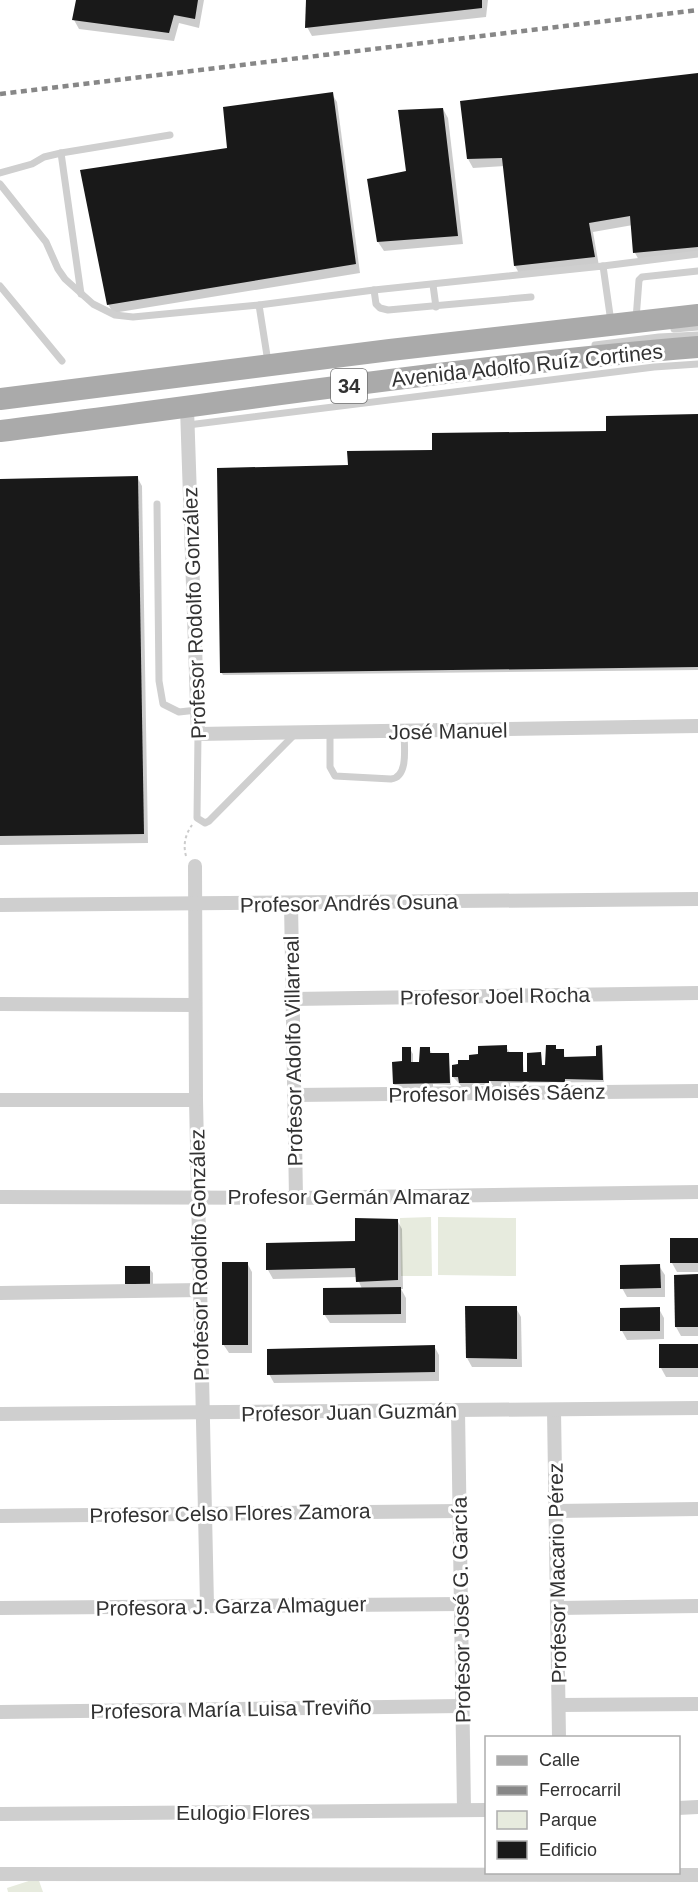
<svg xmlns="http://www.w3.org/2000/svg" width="698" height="1892" font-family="Helvetica,sans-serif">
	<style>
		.green { fill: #e7ebde }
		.shadow { fill: #0003 }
		.building { fill: #191919 }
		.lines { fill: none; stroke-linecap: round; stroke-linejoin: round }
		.path { stroke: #ccc; stroke-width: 2; stroke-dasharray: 3 3; stroke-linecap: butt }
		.service { stroke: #cfcfcf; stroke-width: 7 }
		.minor { stroke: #cfcfcf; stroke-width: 14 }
		.primary { stroke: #aaa; stroke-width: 22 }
		.rail { stroke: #878787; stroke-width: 4.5; stroke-dasharray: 6 4.5; stroke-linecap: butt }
		.labels { text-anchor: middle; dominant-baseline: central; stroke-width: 6; stroke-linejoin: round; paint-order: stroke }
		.shield { fill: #fff; stroke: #707070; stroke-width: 1.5 }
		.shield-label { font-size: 20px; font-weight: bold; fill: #323232 }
		.street-label { font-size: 21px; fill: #323232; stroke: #fff }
	</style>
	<rect width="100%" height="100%" fill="#fff"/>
	<g class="green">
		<polygon points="431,1217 432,1276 401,1276 400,1218"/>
		<polygon points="438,1217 516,1218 516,1276 438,1275"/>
		<polygon points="38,1878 43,1892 8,1892 7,1888"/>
	</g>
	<g class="shadow">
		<polygon points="77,0 204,0 199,28 179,23 174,41 79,29 74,20"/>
		<polygon points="308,0 488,0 486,17 312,36 307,27"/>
		<polygon points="698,74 698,256 640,262 635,253 633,225 593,232 599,266 520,275 515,266 505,166 473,168 468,159"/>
		<polygon points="332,94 337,102 360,273 113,313 108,304 229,150"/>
		<polygon points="443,109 448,118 463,244 384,251 378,242 407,172"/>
		<polygon points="698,417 698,670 223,675 221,672 349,467 434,452 607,433"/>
		<polygon points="137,477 142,486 148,843 0,845 0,480"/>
		<polygon points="555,1046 556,1051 563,1051 565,1058 598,1058 602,1047 604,1082 510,1083 510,1087 493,1086 489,1079 489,1085 472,1085 472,1088 463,1088 453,1077 468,1061 506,1047 510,1053 522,1054 524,1073 528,1073 541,1054 542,1067 547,1067"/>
		<polygon points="410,1049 413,1054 413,1063 421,1063 429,1049 433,1055 448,1054 451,1085 433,1084 433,1089 397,1089 394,1084"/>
		<polygon points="397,1220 402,1229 403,1289 401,1289 406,1298 406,1323 330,1323 324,1314 362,1289 357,1277 273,1279 268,1270 357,1242"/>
		<polygon points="698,1240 698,1272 677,1272 672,1263"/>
		<polygon points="247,1263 252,1272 252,1353 229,1353 223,1344"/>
		<polygon points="659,1266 665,1275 665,1297 627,1297 622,1288"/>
		<polygon points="149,1268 153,1273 153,1289 130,1289 126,1284"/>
		<polygon points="675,1276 698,1276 698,1336 681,1336 676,1327"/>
		<polygon points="516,1308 521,1317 522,1367 472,1367 467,1358"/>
		<polygon points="659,1309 664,1318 664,1339 627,1340 622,1331"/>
		<polygon points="661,1345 698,1345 698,1377 666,1377 661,1368"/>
		<polygon points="434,1346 439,1355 439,1381 274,1383 269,1374"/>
	</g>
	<g class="building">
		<polygon points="76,0 198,0 195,19 174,15 169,33 72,20"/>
		<polygon points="306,0 482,0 482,8 305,28"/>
		<polygon points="698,73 698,247 633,253 630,216 589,223 595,257 514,266 502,158 467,159 460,101"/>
		<polygon points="333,92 356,264 107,305 80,170 227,148 223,107"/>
		<polygon points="443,108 458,236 377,242 367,179 406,171 398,110"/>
		<polygon points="698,414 698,667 220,673 217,468 348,465 347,451 432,450 432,433 606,431 606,416"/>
		<polygon points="138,476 144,834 0,836 0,479"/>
		<polygon points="507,1045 507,1052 523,1052 523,1072 527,1072 527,1053 541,1052 542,1065 545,1065 546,1045 556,1045 556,1049 564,1049 564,1057 596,1056 596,1046 602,1045 603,1080 565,1079 565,1082 489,1081 489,1083 459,1083 458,1077 452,1077 452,1065 458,1064 458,1060 469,1060 469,1055 478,1054 478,1046"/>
		<polygon points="402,1047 411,1047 411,1062 419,1062 420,1047 430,1047 430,1053 449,1053 450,1083 393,1084 392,1062 402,1061"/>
		<polygon points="355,1218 398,1219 398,1280 356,1282 355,1268 266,1270 266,1243 355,1241"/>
		<rect x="670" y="1238" width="28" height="25"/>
		<rect x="222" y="1262" width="26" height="83"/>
		<polygon points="660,1264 661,1288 620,1289 620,1265"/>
		<rect x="125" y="1266" width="25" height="18"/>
		<polygon points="698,1274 698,1327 675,1327 674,1275"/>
		<polygon points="401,1287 401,1314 323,1315 323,1288"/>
		<polygon points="465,1306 517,1306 517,1359 466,1358"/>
		<polygon points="660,1307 660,1331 620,1331 620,1308"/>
		<rect x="659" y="1344" width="39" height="24"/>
		<polygon points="435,1345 435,1372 267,1375 267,1349"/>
	</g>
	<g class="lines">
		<path class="path" d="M 186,856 C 183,845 185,835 192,825"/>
		<g class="service">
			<polyline points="61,153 81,294"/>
			<polyline points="0,173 32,164 44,157 61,153 170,135"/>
			<polyline points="0,184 46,242 58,269 65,279 93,304 115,315 133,317 259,305 374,290 603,266 611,322"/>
			<polyline points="603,266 698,254"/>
			<polyline points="433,285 436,307"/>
			<polyline points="0,286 62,361"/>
			<polyline points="374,290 376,304 380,308 388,310 531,297"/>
			<polyline points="259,305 268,362"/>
			<polyline points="636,319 639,280 642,277 698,271"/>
			<polyline points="674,329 698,327"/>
			<polyline points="595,345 659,337 698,335"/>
			<polyline points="188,425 654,367 698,364"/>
			<polyline points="157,504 159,681 163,704 179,712 197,710"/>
			<path d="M 330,732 L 330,767 L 335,776 L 391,779 C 409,777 404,746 404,732"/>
			<polyline points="198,734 197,818 205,823 209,821 294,735"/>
		</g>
		<g class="minor">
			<polyline points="187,408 198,734 698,726"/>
			<polyline points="195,866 196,1100 207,1605"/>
			<polyline points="291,903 296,1198"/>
			<polyline points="0,905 698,899"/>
			<polyline points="293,999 698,993"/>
			<polyline points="0,1004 195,1005"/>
			<polyline points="295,1095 698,1091"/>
			<polyline points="0,1100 196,1100"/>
			<polyline points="0,1197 296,1198 698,1192"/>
			<polyline points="0,1293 201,1290"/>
			<polyline points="458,1410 464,1810"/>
			<polyline points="554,1410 559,1738"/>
			<polyline points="0,1414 698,1408"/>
			<polyline points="556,1511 698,1509"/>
			<polyline points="0,1516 459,1511"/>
			<polyline points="0,1608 462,1604"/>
			<polyline points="558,1608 698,1606"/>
			<polyline points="559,1705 698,1704"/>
			<polyline points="0,1712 462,1706"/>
			<polyline points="678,1808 698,1807"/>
			<polyline points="0,1814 486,1810"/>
			<polyline points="0,1874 698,1875"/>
		</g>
		<g class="primary">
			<polyline points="0,399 390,350 698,315"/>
			<path d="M 0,431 C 232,402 465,366 698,347"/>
		</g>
		<polyline class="rail" points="0,94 698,10"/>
	</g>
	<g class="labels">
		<rect class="shield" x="331" y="369" width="36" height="34" rx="4.5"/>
		<g class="shield-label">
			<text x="349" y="386">34</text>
		</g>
		<g class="street-label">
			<text transform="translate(527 365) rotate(-6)">Avenida Adolfo Ruíz Cortines</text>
			<text transform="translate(194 613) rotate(-92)">Profesor Rodolfo González</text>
			<text transform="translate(448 731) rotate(-1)">José Manuel</text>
			<text transform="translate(349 903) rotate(-1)">Profesor Andrés Osuna</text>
			<text transform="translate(495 996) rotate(-1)">Profesor Joel Rocha</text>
			<text transform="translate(293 1051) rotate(-91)">Profesor Adolfo Villarreal</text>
			<text transform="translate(497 1093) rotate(-1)">Profesor Moisés Sáenz</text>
			<text x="349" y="1196">Profesor Germán Almaraz</text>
			<text transform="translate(199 1255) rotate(-91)">Profesor Rodolfo González</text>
			<text transform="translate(349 1412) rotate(-1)">Profesor Juan Guzmán</text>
			<text transform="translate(230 1513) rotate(-1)">Profesor Celso Flores Zamora</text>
			<text transform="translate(557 1573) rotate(-91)">Profesor Macario Pérez</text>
			<text transform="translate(231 1606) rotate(-1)">Profesora J. Garza Almaguer</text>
			<text transform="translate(461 1610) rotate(-91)">Profesor José G. García</text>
			<text transform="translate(231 1709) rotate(-1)">Profesora María Luisa Treviño</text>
			<text x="243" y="1812">Eulogio Flores</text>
		</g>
	</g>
	<rect x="485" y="1736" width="195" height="138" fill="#ffffff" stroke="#adadad" stroke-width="1.5"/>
	<rect x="497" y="1756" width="30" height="9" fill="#aaaaaa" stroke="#adadad" stroke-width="1.5"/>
	<text x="539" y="1766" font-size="18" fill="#323232">Calle</text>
	<rect x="497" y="1786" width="30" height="9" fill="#878787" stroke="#adadad" stroke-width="1.5"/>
	<text x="539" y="1796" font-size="18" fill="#323232">Ferrocarril</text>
	<rect x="497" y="1811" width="30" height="18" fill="#e7ebde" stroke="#adadad" stroke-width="1.5"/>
	<text x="539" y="1826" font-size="18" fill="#323232">Parque</text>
	<rect x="497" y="1841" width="30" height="18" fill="#191919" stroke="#adadad" stroke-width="1.5"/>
	<text x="539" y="1856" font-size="18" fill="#323232">Edificio</text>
</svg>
